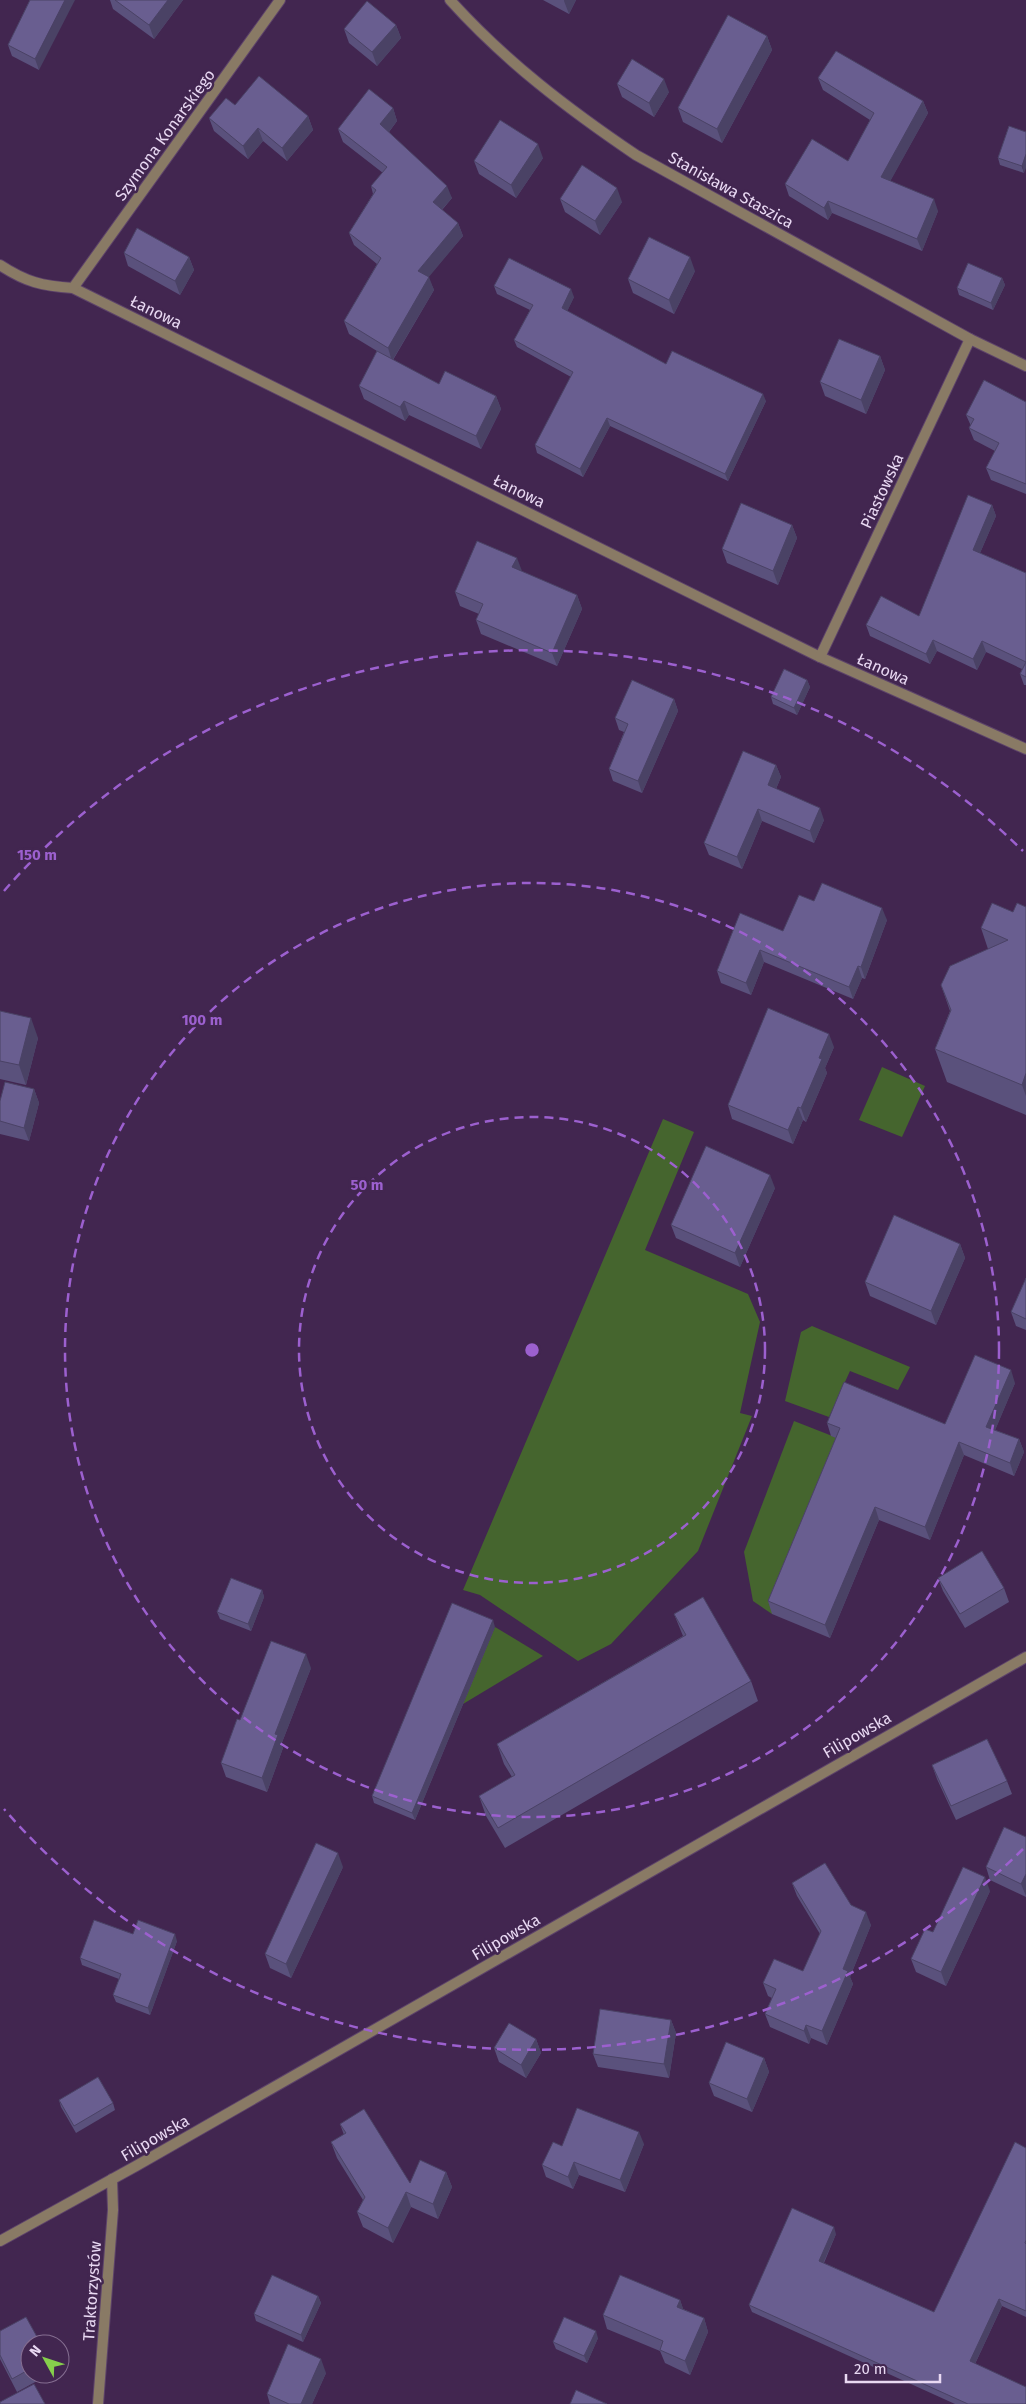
<svg xmlns="http://www.w3.org/2000/svg" width="1026" height="2404" font-family="'Fira Sans',sans-serif">
	<style>
		.green { fill: #45652e }
		.lines { fill: none; stroke-linecap: round; stroke-linejoin: round }
		.minor-casing { stroke: #5d436a; stroke-width: 12 }
		.tertiary-casing { stroke: #5d436a; stroke-width: 12 }
		.minor { stroke: #897a65; stroke-width: 10 }
		.tertiary { stroke: #897a65; stroke-width: 10 }
		.wall { fill: #5a517c }
		.shaded-wall { fill: #4a4265 }
		.building { fill: #695e90; stroke: #4a4265 }
		.ring { fill: none; stroke: #9c60cf; stroke-width: 2.5; stroke-dasharray: 9 6 }
		.labels { text-anchor: middle; dominant-baseline: central; stroke-width: 5; stroke-linejoin: round; paint-order: stroke }
		.street-label { font-size: 16px; fill: #e9d9f3; stroke: #422650 }
		.centre { fill: #9c60cf; stroke: #422650; stroke-width: 2.5 }
		.ring-label { font-size: 15px; text-anchor: middle; font-weight: bold; fill: #9c60cf; stroke: #422650; stroke-width: 5; stroke-linejoin: round; paint-order: stroke }
	</style>
	<rect width="100%" height="100%" fill="#422650"/>
	<g class="green">
		<polygon points="882,1067 925,1086 902,1137 859,1120"/>
		<polygon points="663,1119 694,1132 645,1250 748,1294 760,1322 740,1413 752,1416 698,1551 611,1644 578,1661 480,1595 463,1590"/>
		<polygon points="812,1326 910,1367 898,1390 850,1371 829,1417 785,1401 801,1332"/>
		<polygon points="794,1421 845,1441 772,1614 753,1601 744,1552"/>
		<polygon points="495,1627 543,1656 463,1704"/>
	</g>
	<g class="lines">
		<g class="minor-casing">
			<g id="minor">
				<path d="M 450,0 C 505,61 568,109 636,155 L 970,339 L 1026,366"/>
				<path d="M 0,265 C 26,282 42,286 73,288 L 820,657 L 1026,749"/>
				<polyline points="73,288 280,0"/>
				<polyline points="820,657 970,339"/>
				<polyline points="98,2404 113,2210 112,2179"/>
			</g>
		</g>
		<g class="tertiary-casing">
			<polyline id="tertiary" points="0,2241 136,2166 1026,1657"/>
		</g>
		<use href="#minor" class="minor"/>
		<use href="#tertiary" class="tertiary"/>
	</g>
	<g class="wall">
		<polygon points="30,0 39,70 12,56 8,45"/>
		<polygon points="110,0 183,0 154,39 113,9"/>
		<polygon points="543,0 576,0 569,14"/>
		<polygon points="396,25 401,38 377,66 349,43 344,29"/>
		<polygon points="767,36 772,50 722,143 683,122 678,108"/>
		<polygon points="818,78 923,101 928,113 890,181 938,211 922,251 832,213 828,220 789,196 785,184 848,161 870,120 823,90"/>
		<polygon points="617,84 669,92 654,117 622,97"/>
		<polygon points="235,105 308,116 313,130 287,161 263,141 248,159 214,131 209,118"/>
		<polygon points="393,108 397,121 389,132 452,198 442,210 458,223 463,236 428,277 434,290 393,360 439,384 496,396 501,409 481,449 409,415 405,421 364,399 359,386 377,351 349,334 344,321 377,264 354,245 349,233 373,194 371,186 383,173 343,142 338,129"/>
		<polygon points="1009,126 1024,173 1000,165 998,158"/>
		<polygon points="543,158 516,198 479,174 474,161"/>
		<polygon points="560,199 622,202 600,235 565,212"/>
		<polygon points="124,253 189,257 194,270 180,295 128,266"/>
		<polygon points="695,271 674,314 633,293 628,279"/>
		<polygon points="1002,278 1005,285 993,310 959,295 957,288"/>
		<polygon points="494,286 574,297 567,311 666,364 766,401 728,481 610,426 583,477 537,453 535,445 571,377 517,347 514,340 530,310 497,294"/>
		<polygon points="880,356 885,370 866,414 825,396 820,382"/>
		<polygon points="1026,402 1026,494 991,480 986,468 995,451 974,440 969,428 971,426 966,415"/>
		<polygon points="992,505 996,516 980,553 1026,573 1026,685 1024,685 1020,674 1022,669 986,652 977,670 937,651 930,664 870,636 866,625 919,616"/>
		<polygon points="792,525 797,538 778,585 727,563 722,549"/>
		<polygon points="522,572 577,595 582,609 557,666 481,634 476,620 479,614 460,606 455,592"/>
		<polygon points="807,680 810,687 797,715 773,704 771,697"/>
		<polygon points="674,699 678,711 642,793 613,781 609,769 624,732 619,730 615,718"/>
		<polygon points="776,765 781,777 776,789 824,820 814,843 762,821 742,869 709,855 704,843"/>
		<polygon points="814,901 887,920 865,979 862,978 853,999 764,962 751,995 721,983 717,971 783,931"/>
		<polygon points="1026,907 1026,1115 947,1082 935,1049 950,1011 941,985 988,949 981,928 1013,912"/>
		<polygon points="0,1011 38,1038 26,1085 0,1079"/>
		<polygon points="834,1047 825,1068 827,1073 806,1122 803,1120 793,1144 732,1119 728,1105"/>
		<polygon points="34,1089 39,1103 29,1141 0,1134 0,1101"/>
		<polygon points="775,1188 740,1267 676,1238 671,1225"/>
		<polygon points="960,1244 965,1258 936,1325 870,1296 865,1282"/>
		<polygon points="1026,1278 1026,1330 1016,1326 1011,1312"/>
		<polygon points="1015,1383 995,1430 1019,1439 1024,1452 1014,1476 964,1455 930,1540 879,1520 830,1638 772,1614 768,1601 836,1438 831,1436 827,1423 945,1424"/>
		<polygon points="938,1578 1004,1588 1009,1602 965,1628 943,1591"/>
		<polygon points="262,1590 264,1597 251,1631 220,1619 217,1612"/>
		<polygon points="674,1614 751,1681 758,1701 505,1848 486,1816 479,1796 512,1777 504,1764 497,1744 683,1636"/>
		<polygon points="495,1627 415,1820 374,1803 372,1796"/>
		<polygon points="311,1668 281,1745 283,1748 267,1792 226,1777 221,1763 240,1720"/>
		<polygon points="932,1765 1007,1781 1012,1794 956,1820 937,1779"/>
		<polygon points="1026,1837 1026,1897 990,1880 986,1867"/>
		<polygon points="343,1867 291,1978 270,1968 265,1954"/>
		<polygon points="792,1883 851,1905 871,1925 850,1977 853,1984 827,2045 811,2038 809,2044 770,2027 765,2014 772,1998 768,1996 763,1983 803,1971 820,1934 797,1896"/>
		<polygon points="990,1891 946,1986 916,1972 911,1959 933,1932"/>
		<polygon points="133,1934 177,1941 150,2015 116,2002 113,1995 119,1979 82,1965 80,1958"/>
		<polygon points="671,2020 676,2033 669,2078 598,2067 593,2054"/>
		<polygon points="536,2039 541,2053 526,2078 499,2062 494,2048"/>
		<polygon points="764,2058 769,2072 752,2112 714,2096 709,2083"/>
		<polygon points="59,2100 113,2103 115,2110 76,2133 61,2107"/>
		<polygon points="340,2124 410,2183 446,2172 452,2187 438,2219 411,2207 393,2243 363,2227 357,2212 363,2200 337,2158 331,2142 344,2135"/>
		<polygon points="644,2144 625,2192 579,2175 573,2189 546,2177 542,2165 562,2146"/>
		<polygon points="1026,2148 1026,2317 1002,2306 975,2364 1026,2404 955,2404 752,2312 749,2305 836,2234 824,2263 934,2312"/>
		<polygon points="318,2296 321,2303 303,2342 256,2321 254,2314"/>
		<polygon points="680,2300 683,2309 704,2318 708,2332 690,2375 665,2363 660,2351 607,2329 603,2315"/>
		<polygon points="0,2331 30,2344 30,2374 48,2374 48,2375 17,2392 0,2359"/>
		<polygon points="598,2338 587,2363 556,2349 553,2342"/>
		<polygon points="326,2373 312,2404 270,2404 267,2394"/>
	</g>
	<g class="shaded-wall">
		<polygon points="65,0 75,0 39,70 35,59"/>
		<polygon points="168,0 183,0 154,39 149,25"/>
		<polygon points="564,0 576,0 569,14 564,1"/>
		<polygon points="396,25 401,38 377,66 372,52"/>
		<polygon points="767,36 772,50 722,143 717,129"/>
		<polygon points="664,79 669,92 654,117 649,103"/>
		<polygon points="923,101 928,113 886,189 881,177"/>
		<polygon points="393,108 397,121 385,137 380,124"/>
		<polygon points="308,116 313,130 287,161 282,148"/>
		<polygon points="258,128 263,141 248,159 243,146"/>
		<polygon points="538,144 543,158 516,198 511,185"/>
		<polygon points="1026,154 1026,168 1024,173 1022,166"/>
		<polygon points="447,186 452,198 437,215 433,202"/>
		<polygon points="617,188 622,202 600,235 595,221"/>
		<polygon points="934,199 938,211 922,251 917,239"/>
		<polygon points="828,201 832,213 828,220 824,208"/>
		<polygon points="458,223 463,236 423,284 418,271"/>
		<polygon points="189,257 194,270 180,295 175,281"/>
		<polygon points="690,257 695,271 674,314 669,300"/>
		<polygon points="429,277 434,290 392,361 388,348"/>
		<polygon points="1002,278 1005,285 993,310 991,303"/>
		<polygon points="571,289 574,297 565,316 562,308"/>
		<polygon points="880,356 885,370 866,414 861,400"/>
		<polygon points="763,394 766,401 728,481 725,474"/>
		<polygon points="496,396 501,409 481,449 476,436"/>
		<polygon points="404,401 409,415 405,421 400,407"/>
		<polygon points="607,418 610,426 583,477 580,469"/>
		<polygon points="992,505 996,516 977,560 973,550"/>
		<polygon points="792,525 797,538 778,585 773,571"/>
		<polygon points="517,558 522,571 512,567"/>
		<polygon points="577,595 582,609 557,666 552,653"/>
		<polygon points="933,640 937,651 930,664 926,654"/>
		<polygon points="982,641 986,652 977,670 973,659"/>
		<polygon points="807,680 810,687 797,715 794,708"/>
		<polygon points="674,699 678,711 642,793 638,781"/>
		<polygon points="776,765 781,777 772,798 768,785"/>
		<polygon points="820,808 824,820 814,843 810,831"/>
		<polygon points="758,809 762,821 742,869 737,857"/>
		<polygon points="882,908 887,920 865,979 861,967"/>
		<polygon points="760,950 764,962 751,995 746,983"/>
		<polygon points="858,966 862,978 853,999 849,987"/>
		<polygon points="31,1018 38,1038 26,1085 19,1065"/>
		<polygon points="829,1034 834,1047 825,1068 827,1073 806,1122 801,1108 819,1058"/>
		<polygon points="1026,1073 1026,1096 1022,1085"/>
		<polygon points="34,1089 39,1103 29,1141 24,1128"/>
		<polygon points="798,1107 803,1120 793,1144 788,1130"/>
		<polygon points="770,1175 775,1188 740,1267 735,1253"/>
		<polygon points="960,1244 965,1258 936,1325 931,1311"/>
		<polygon points="1011,1370 1015,1383 991,1440 986,1427"/>
		<polygon points="1019,1439 1024,1452 1014,1476 1010,1463"/>
		<polygon points="959,1442 964,1455 930,1540 925,1527"/>
		<polygon points="875,1507 879,1520 830,1638 825,1625"/>
		<polygon points="262,1590 264,1597 251,1631 248,1624"/>
		<polygon points="493,1620 495,1627 415,1820 412,1813"/>
		<polygon points="306,1654 311,1668 281,1745 283,1748 267,1792 262,1778 275,1734"/>
		<polygon points="338,1853 343,1867 291,1978 286,1964"/>
		<polygon points="1026,1874 1026,1896 1021,1884"/>
		<polygon points="985,1877 990,1891 946,1986 941,1972"/>
		<polygon points="866,1912 871,1925 850,1977 853,1984 827,2045 822,2031 843,1969"/>
		<polygon points="175,1934 177,1941 150,2015 148,2008"/>
		<polygon points="671,2020 676,2033 669,2078 664,2064"/>
		<polygon points="806,2025 811,2038 809,2044 804,2031"/>
		<polygon points="536,2039 541,2053 526,2078 521,2065"/>
		<polygon points="764,2058 769,2072 752,2112 747,2099"/>
		<polygon points="639,2132 644,2144 625,2192 620,2180"/>
		<polygon points="574,2162 579,2175 573,2189 568,2177"/>
		<polygon points="446,2172 452,2187 438,2219 433,2204"/>
		<polygon points="406,2192 411,2207 393,2243 388,2228"/>
		<polygon points="834,2227 836,2234 821,2268 819,2261"/>
		<polygon points="318,2296 321,2303 303,2342 301,2335"/>
		<polygon points="999,2299 1002,2306 973,2368 970,2361"/>
		<polygon points="680,2300 685,2314 677,2307"/>
		<polygon points="704,2318 708,2332 690,2375 685,2361"/>
		<polygon points="596,2331 598,2338 587,2363 584,2356"/>
		<polygon points="321,2359 326,2373 312,2404 301,2404"/>
	</g>
	<g class="building">
		<polygon points="30,0 65,0 35,59 8,45"/>
		<polygon points="115,0 168,0 149,25"/>
		<polygon points="367,1 396,25 372,52 344,29"/>
		<polygon points="728,15 767,36 717,129 678,108"/>
		<polygon points="836,51 923,101 881,177 934,199 917,239 828,201 824,208 785,184 812,139 848,161 874,113 818,78"/>
		<polygon points="632,59 664,79 649,103 617,84"/>
		<polygon points="259,76 308,116 282,148 258,128 243,146 209,118 226,98 235,105"/>
		<polygon points="369,89 393,108 380,124 447,186 433,202 458,223 418,271 429,277 388,348 344,321 381,258 349,233 376,190 371,186 387,167 338,129"/>
		<polygon points="500,120 538,144 511,185 474,161"/>
		<polygon points="1009,126 1026,132 1026,154 1022,166 998,158"/>
		<polygon points="582,165 617,188 595,221 560,199"/>
		<polygon points="137,228 189,257 175,281 124,253"/>
		<polygon points="649,237 690,257 669,300 628,279"/>
		<polygon points="509,258 571,289 562,308 666,364 672,351 763,394 725,474 607,418 580,469 535,445 573,372 514,340 533,305 494,286"/>
		<polygon points="968,263 1002,278 991,303 957,288"/>
		<polygon points="839,339 880,356 861,400 820,382"/>
		<polygon points="377,351 439,384 445,371 496,396 476,436 404,401 400,407 359,386"/>
		<polygon points="984,380 1026,402 1026,484 986,468 999,443 969,428 974,419 966,415"/>
		<polygon points="968,495 992,505 973,550 1026,573 1026,677 1020,674 1026,662 982,641 973,659 933,640 926,654 866,625 881,596 919,616"/>
		<polygon points="741,503 792,525 773,571 722,549"/>
		<polygon points="477,541 517,558 512,567 577,595 552,653 476,620 483,604 455,592"/>
		<polygon points="784,669 807,680 794,708 771,697"/>
		<polygon points="632,680 674,699 638,781 609,769 628,724 615,718"/>
		<polygon points="743,751 776,765 768,785 820,808 810,831 758,809 737,857 704,843"/>
		<polygon points="822,883 882,908 861,967 858,966 849,987 760,950 746,983 717,971 740,913 783,931 799,895 814,901"/>
		<polygon points="992,903 1013,912 1017,903 1026,907 1026,1073 1022,1085 935,1049 951,1010 941,985 950,966 1008,940 981,928"/>
		<polygon points="768,1008 829,1034 819,1058 822,1059 801,1108 798,1107 788,1130 728,1105"/>
		<polygon points="0,1011 31,1018 19,1065 0,1061"/>
		<polygon points="5,1082 34,1089 24,1128 0,1121 0,1101"/>
		<polygon points="706,1146 770,1175 735,1253 671,1225"/>
		<polygon points="894,1215 960,1244 931,1311 865,1282"/>
		<polygon points="1026,1278 1026,1319 1011,1312"/>
		<polygon points="975,1355 1011,1370 986,1427 1019,1439 1010,1463 959,1442 925,1527 875,1507 825,1625 768,1601 840,1428 827,1423 844,1382 945,1424"/>
		<polygon points="982,1551 1004,1588 960,1614 938,1578"/>
		<polygon points="231,1578 262,1590 248,1624 217,1612"/>
		<polygon points="703,1597 751,1681 498,1828 479,1796 515,1775 497,1744 686,1635 674,1614"/>
		<polygon points="452,1603 493,1620 412,1813 372,1796"/>
		<polygon points="271,1641 306,1654 275,1734 278,1735 262,1778 221,1763 237,1719 240,1720"/>
		<polygon points="987,1739 1007,1781 951,1806 932,1765"/>
		<polygon points="1004,1827 1026,1837 1026,1874 1021,1884 986,1867"/>
		<polygon points="316,1843 338,1853 286,1964 265,1954"/>
		<polygon points="825,1863 851,1905 866,1912 843,1969 848,1971 822,2031 806,2025 804,2031 765,2014 776,1989 763,1983 774,1959 803,1971 821,1931 792,1883"/>
		<polygon points="963,1867 985,1877 941,1972 911,1959 925,1929 933,1932"/>
		<polygon points="94,1920 133,1934 138,1920 175,1934 148,2008 113,1995 121,1974 80,1958"/>
		<polygon points="600,2009 671,2020 664,2064 593,2054"/>
		<polygon points="509,2023 536,2039 521,2065 494,2048"/>
		<polygon points="726,2042 764,2058 747,2099 709,2083"/>
		<polygon points="98,2077 113,2103 74,2126 59,2100"/>
		<polygon points="577,2108 639,2132 620,2180 574,2162 568,2177 542,2165 553,2142 562,2146"/>
		<polygon points="364,2109 410,2183 420,2160 446,2172 433,2204 406,2192 388,2228 357,2212 365,2197 331,2142 346,2133 340,2124"/>
		<polygon points="1015,2142 1026,2148 1026,2240 1025,2243 1026,2244 1026,2311 999,2299 970,2361 1026,2387 1026,2404 968,2404 749,2305 792,2208 834,2227 819,2261 934,2312"/>
		<polygon points="272,2275 318,2296 301,2335 254,2314"/>
		<polygon points="620,2275 680,2300 677,2307 704,2318 685,2361 660,2350 663,2341 603,2315"/>
		<polygon points="26,2317 41,2344 30,2344 30,2369 12,2379 0,2355 0,2331"/>
		<polygon points="564,2317 596,2331 584,2356 553,2342"/>
		<polygon points="288,2344 321,2359 301,2404 289,2404 267,2394"/>
		<polygon points="34,2384 45,2404 0,2404 0,2402"/>
		<polygon points="576,2390 607,2404 570,2404"/>
	</g>
	<g class="ring">
		<circle cx="532" cy="1350" r="233"/>
		<circle cx="532" cy="1350" r="467"/>
		<path d="M1023 1849A700 700 0 0 1 4 1809M4 891A700 700 0 0 1 1023 851"/>
	</g>
	<g class="labels">
		<g class="street-label">
			<text transform="translate(165 135) rotate(-54)">Szymona Konarskiego</text>
			<text transform="translate(731 190) rotate(29)">Stanisława Staszica</text>
			<text transform="translate(156 312) rotate(26)">Łanowa</text>
			<text transform="translate(519 491) rotate(26)">Łanowa</text>
			<text transform="translate(882 491) rotate(-65)">Piastowska</text>
			<text transform="translate(883 669) rotate(24)">Łanowa</text>
			<text transform="translate(857 1735) rotate(-30)">Filipowska</text>
			<text transform="translate(506 1937) rotate(-30)">Filipowska</text>
			<text transform="translate(155 2138) rotate(-30)">Filipowska</text>
			<text transform="translate(92 2291) rotate(-86)">Traktorzystów</text>
		</g>
	</g>
	<circle cx="532" cy="1350" r="8" class="centre"/>
	<g class="ring-label">
		<text x="37" y="860">150 m</text>
		<text x="202" y="1025">100 m</text>
		<text x="367" y="1190">50 m</text>
	</g>
	<g transform="translate(45 2359) rotate(310)"><circle r="24" fill="#422650" stroke="#856e91"/>
	<path d="M0-4L9 19L0 12L-9 19Z" fill="#86cf4c"/>
	<text y="-8" font-size="14" font-weight="bold" text-anchor="middle" fill="#e9d9f3">N</text>
	</g>
	<path d="M846 2374v8h94v-8" fill="none" stroke="#e9d9f3" stroke-width="2.5"/>
	<text x="854" y="2374" font-size="15" fill="#e9d9f3" stroke="#422650" stroke-width="4" paint-order="stroke">20 m</text>
</svg>
